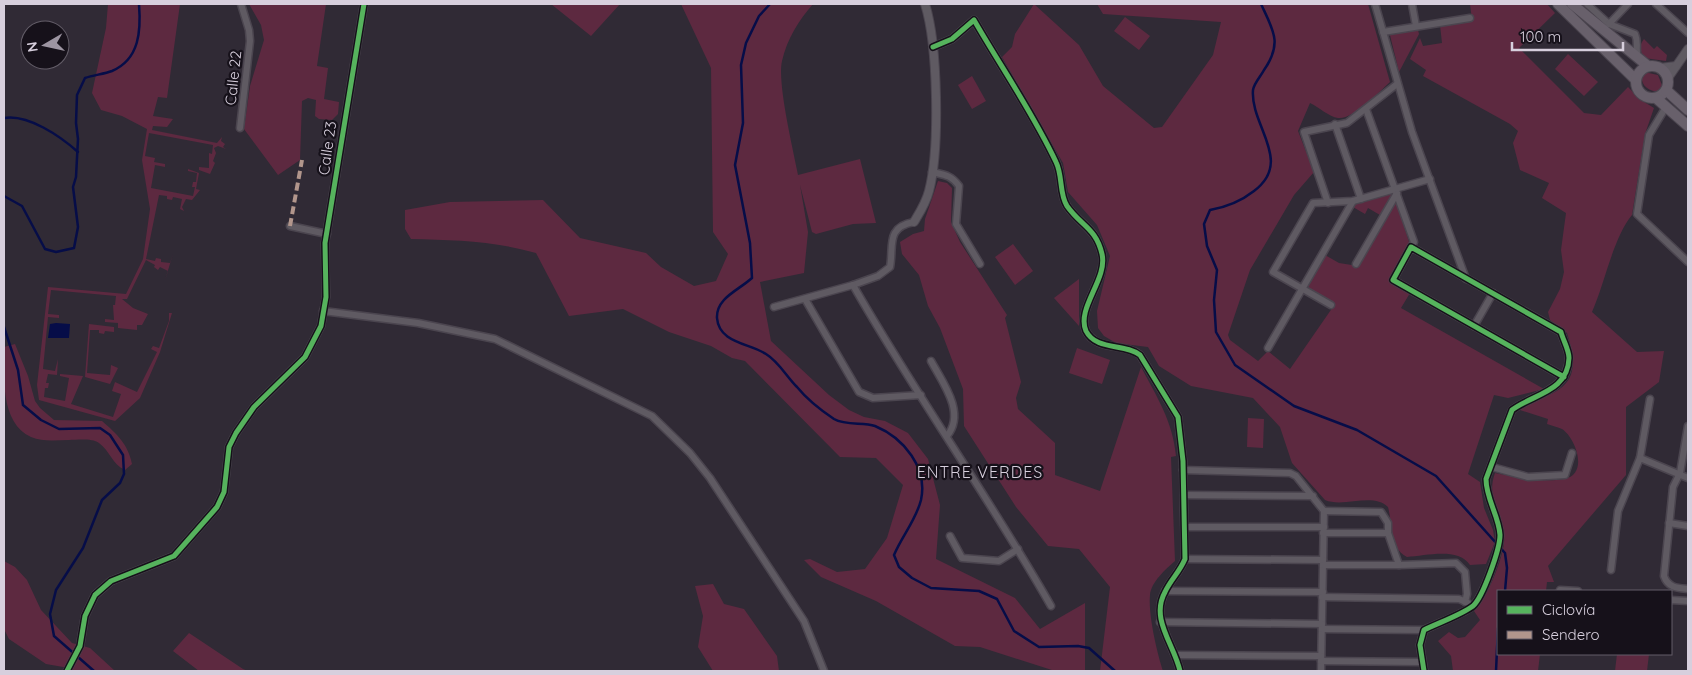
<svg xmlns="http://www.w3.org/2000/svg" width="1692" height="675" font-family="Quicksand,sans-serif">
	<style>
		.green { fill: #5d2940 }
		.water { fill: #060d48 }
		.lines { fill: none; stroke-linecap: round; stroke-linejoin: round }
		.stream { stroke: #060d48; stroke-width: 2.5 }
		.minor-casing { stroke: #4b454f; stroke-width: 9 }
		.tertiary-casing { stroke: #4b454f; stroke-width: 10 }
		.primary-casing { stroke: #4b454f; stroke-width: 12 }
		.minor { stroke: #5f5a62; stroke-width: 6 }
		.tertiary { stroke: #5f5a62; stroke-width: 8 }
		.primary { stroke: #68606b; stroke-width: 10 }
		.quiet { stroke: #b2968c; stroke-width: 4; stroke-dasharray: 8 4; stroke-linecap: butt }
		.cycleway-casing { stroke: #16111a; stroke-width: 8 }
		.cycleway { stroke: #56b35d; stroke-width: 5 }
		.labels { text-anchor: middle; dominant-baseline: central; stroke-width: 4.5; stroke-linejoin: round; paint-order: stroke }
		.street-label { font-size: 15px; fill: #d7cfdd; stroke: #16111a }
		.neighbourhood-label { font-size: 16px; letter-spacing: 1px; fill: #d7cfdd; stroke: #16111a }
	</style>
	<rect width="100%" height="100%" fill="#302a35"/>
	<g class="green">
		<polygon points="108,4 180,4 167,98 158,97 153,116 173,119 167,127 153,126 152,130 217,143 222,137 221,141 225,144 223,147 226,149 218,146 214,148 216,153 213,161 215,163 210,174 199,170 199,167 209,168 209,153 212,154 213,145 149,133 145,156 155,158 154,162 165,164 165,167 155,165 151,188 193,196 195,187 192,187 193,182 196,182 197,173 188,171 188,169 199,173 196,189 200,190 192,200 186,199 182,207 184,211 180,209 182,199 173,197 172,200 167,199 167,196 159,195 146,259 155,261 156,258 161,259 161,262 170,263 173,254 165,280 168,271 160,267 158,270 154,267 155,265 146,260 127,299 122,299 133,308 148,314 142,325 137,325 137,330 118,328 118,323 105,322 105,319 114,320 113,305 115,305 116,296 51,290 48,314 59,315 59,318 48,317 43,369 55,371 58,359 57,375 48,374 46,383 49,383 48,388 45,388 44,397 65,401 69,378 60,376 60,374 83,376 71,404 113,417 121,394 112,391 115,382 137,392 157,352 151,349 153,346 159,348 169,321 169,313 172,313 160,352 140,398 115,421 39,400 37,385 48,287 126,294 143,259 150,209 142,160 147,129 122,116 101,110 92,93 106,28"/>
		<polygon points="249,4 326,4 317,66 328,68 324,99 339,102 338,114 332,120 319,119 315,116 316,100 308,98 302,101 300,160 278,175 244,129 250,86 264,40 261,25"/>
		<polygon points="551,4 620,4 591,36"/>
		<path d="M 681,4 L 813,4 C 799,20 787,39 782,61 C 777,83 793,149 798,175 L 860,159 L 876,223 L 853,224 L 816,234 L 812,232 L 800,185 L 808,232 L 804,273 L 760,282 L 771,341 L 829,395 L 849,410 L 864,417 L 885,421 L 908,433 L 928,459 L 940,505 L 936,559 L 1015,598 L 1040,629 L 1085,603 L 1085,671 L 1055,671 L 980,647 L 955,646 L 876,601 L 821,577 L 804,560 L 810,559 L 837,572 L 865,569 L 887,538 L 903,485 L 876,458 L 840,457 L 745,361 L 732,358 L 711,346 L 669,332 L 623,309 L 569,316 L 536,253 C 495,241 454,240 411,239 L 405,229 L 405,210 L 450,202 L 543,200 L 580,238 L 646,253 L 661,267 L 694,286 L 716,281 L 728,254 L 713,232 L 711,68 Z"/>
		<path d="M 1034,4 L 1079,45 L 1103,86 L 1154,128 L 1162,127 L 1213,55 L 1221,22 L 1103,14 L 1097,4 L 1368,4 L 1390,82 C 1379,92 1353,120 1338,118 C 1329,117 1319,107 1310,103 L 1298,131 L 1314,172 L 1294,195 L 1250,270 L 1228,335 L 1230,340 L 1258,361 L 1268,351 L 1290,369 L 1335,304 L 1307,289 L 1325,255 L 1339,263 L 1358,266 L 1396,201 L 1410,245 L 1390,282 L 1410,293 L 1401,308 L 1544,389 L 1508,398 L 1494,395 L 1468,474 L 1480,482 L 1484,508 L 1493,530 L 1495,542 L 1486,564 L 1470,565 C 1458,547 1426,556 1407,557 C 1388,547 1393,525 1388,507 C 1373,492 1344,508 1325,500 L 1292,463 L 1280,427 L 1253,398 L 1191,386 L 1159,366 L 1148,347 L 1116,343 L 1104,336 L 1098,328 L 1097,311 L 1110,256 L 1097,225 L 1068,192 L 1063,163 L 1002,57 L 1012,47 L 1015,34 Z"/>
		<path d="M 1470,4 L 1547,4 L 1555,13 L 1519,48 L 1584,113 L 1601,115 L 1628,87 L 1641,100 L 1654,108 L 1645,134 L 1632,215 C 1613,238 1605,283 1592,312 L 1637,352 L 1664,351 L 1659,382 L 1626,407 L 1626,475 L 1548,566 L 1554,582 L 1547,582 L 1546,591 L 1498,591 L 1498,654 L 1540,654 L 1538,671 L 1453,671 L 1451,656 L 1438,641 L 1449,632 L 1458,638 L 1465,637 L 1480,620 L 1474,611 C 1486,601 1506,553 1504,537 C 1501,514 1486,497 1495,473 C 1517,477 1542,483 1564,479 C 1589,475 1576,438 1562,429 C 1558,427 1552,426 1547,424 L 1548,419 L 1517,409 C 1559,390 1585,389 1567,333 L 1550,320 L 1548,312 L 1560,289 L 1564,272 L 1561,250 L 1566,213 L 1542,198 L 1549,183 L 1520,170 L 1513,143 L 1518,131 L 1510,124 L 1423,76 L 1426,70 L 1410,59 L 1420,38 L 1423,46 L 1442,43 L 1440,25 L 1472,20 Z"/>
		<polygon points="1125,17 1150,36 1139,50 1114,31"/>
		<polygon points="1418,30 1419,34 1399,72 1390,35"/>
		<path d="M 1644,39 L 1654,49 L 1657,46 L 1667,55 L 1666,61 L 1644,58 C 1640,51 1639,45 1644,39 Z"/>
		<polygon points="1568,54 1598,82 1584,96 1555,69"/>
		<path d="M 1644,72 L 1658,75 L 1663,88 L 1660,92 C 1649,91 1642,87 1641,76 Z"/>
		<polygon points="972,76 986,101 972,109 958,85"/>
		<path d="M 938,181 L 947,183 L 952,188 L 951,222 L 960,242 L 1007,315 L 1005,318 L 1021,382 L 1016,398 L 1018,409 L 1055,443 L 1055,475 L 1100,491 L 1141,367 C 1157,397 1173,422 1176,456 L 1171,457 L 1175,561 C 1166,569 1151,582 1150,595 C 1148,614 1157,653 1163,671 L 1100,671 L 1110,587 L 1079,549 L 1048,546 L 1016,507 L 964,426 L 963,389 L 940,328 L 928,306 L 919,275 L 902,254 L 900,242 L 913,234 L 924,231 L 925,219 Z"/>
		<polygon points="1392,193 1392,198 1380,215 1368,208 1365,214 1353,207 1355,203"/>
		<polygon points="1013,244 1033,271 1015,285 995,257"/>
		<polygon points="1079,279 1079,326 1054,298"/>
		<polygon points="89,324 114,327 114,332 105,331 104,334 99,333 99,330 90,330 87,373 110,375 111,365 118,368 110,384 85,377"/>
		<path d="M 15,344 L 28,376 L 35,401 L 40,408 L 54,420 L 102,421 C 117,434 128,444 132,464 L 125,470 C 112,464 110,451 99,443 C 92,438 77,440 69,440 C 56,440 43,442 31,437 C 0,423 4,376 4,347 Z"/>
		<polygon points="1077,348 1110,360 1102,384 1069,373"/>
		<polygon points="1248,418 1264,419 1263,448 1247,447"/>
		<polygon points="4,561 15,567 27,580 41,610 72,643 90,648 115,671 72,671 69,668 46,664 9,639 4,629"/>
		<polygon points="713,584 724,604 744,609 777,656 779,671 713,671 698,647 703,616 695,586"/>
		<polygon points="189,633 243,669 248,671 199,671 173,651"/>
		<polygon points="1617,654 1649,654 1647,671 1615,671"/>
	</g>
	<polygon class="water" points="56,323 70,324 69,338 48,338 50,324"/>
	<g class="lines">
		<g class="stream">
			<path d="M 770,4 L 759,16 L 746,43 L 741,65 L 743,123 L 735,165 L 750,243 L 752,278 C 739,290 716,298 717,318 C 719,343 749,343 766,354 C 779,362 786,376 797,387 C 806,398 822,411 834,419 C 846,426 863,422 875,426 C 904,438 928,468 921,500 C 916,520 902,536 894,555 L 899,567 L 912,578 L 931,588 L 979,591 L 997,599 L 1014,631 L 1039,647 L 1078,646 L 1089,648 L 1115,671"/>
			<path d="M 1261,4 C 1273,30 1283,43 1264,70 C 1261,76 1254,83 1253,90 C 1250,126 1294,161 1254,191 C 1240,202 1227,207 1210,210 L 1204,224 L 1207,246 L 1217,270 L 1214,300 L 1216,332 L 1235,365 L 1294,406 L 1357,430 L 1436,476 L 1505,553 L 1507,568 L 1505,591"/>
			<path d="M 4,118 C 28,114 60,136 78,152"/>
			<path d="M 4,196 L 22,206 L 45,249 L 56,252 L 74,248 L 78,227 L 73,187 L 76,177 L 78,139 L 76,123 L 77,95 L 85,78 C 94,75 104,74 112,71 C 140,59 141,30 139,4"/>
			<polyline points="4,327 18,370 23,405 41,420 59,429 100,428 110,435 123,455 124,474 120,483 102,500 83,548 56,590 50,614 54,636 94,671"/>
			<polyline points="1496,671 1498,628"/>
		</g>
		<g class="minor-casing">
			<g id="minor">
				<polyline points="1375,4 1412,132 1466,279"/>
				<polyline points="1412,4 1416,26"/>
				<path d="M 1587,4 L 1609,24 L 1635,34 C 1639,43 1635,49 1638,58"/>
				<polyline points="1656,4 1688,33"/>
				<polyline points="1609,24 1628,4"/>
				<polyline points="1383,32 1470,18"/>
				<path d="M 933,47 L 952,39 L 974,20 C 1001,67 1033,113 1056,162 C 1063,176 1059,194 1067,206 C 1081,226 1096,228 1102,254 C 1108,279 1076,308 1086,331 C 1096,351 1125,343 1140,355 L 1178,417 L 1183,461 L 1185,559 C 1179,573 1171,579 1165,592 C 1150,619 1174,644 1180,671"/>
				<polyline points="1666,107 1649,135 1637,214 1688,262"/>
				<polyline points="1366,109 1414,242 1411,247"/>
				<polyline points="1335,124 1361,199"/>
				<polyline points="240,128 250,41 249,30 241,4"/>
				<path d="M 932,172 C 945,175 951,175 959,186 L 956,224 L 980,264"/>
				<polyline points="1328,203 1304,132 1347,123 1397,84"/>
				<path d="M 914,222 C 885,227 894,247 890,267 L 878,276 L 853,285 C 915,394 989,497 1051,606"/>
				<polyline points="290,226 327,234"/>
				<polyline points="1356,264 1397,193"/>
				<polyline points="805,299 859,392 873,398 921,395"/>
				<polyline points="1331,305 1273,272 1313,203 1353,201 1430,179"/>
				<polyline points="774,307 853,285"/>
				<polyline points="323,311 418,323 495,339 652,416 690,453 710,478 804,621 824,671"/>
				<polyline points="1474,326 1493,293"/>
				<polyline points="1268,348 1353,201"/>
				<path d="M 931,361 C 943,383 966,413 947,436"/>
				<path d="M 1688,426 L 1680,473 L 1673,487 L 1664,576 C 1668,588 1678,588 1688,589"/>
				<polyline points="1640,458 1650,399"/>
				<polyline points="1492,467 1528,477 1565,475 1572,453"/>
				<polyline points="1183,470 1290,473 1296,476 1324,511 1321,671"/>
				<polyline points="1184,495 1313,496"/>
				<polyline points="1324,511 1381,512 1388,523 1388,533 1399,565 1456,563 1465,572 1467,594 1465,602"/>
				<polyline points="1669,523 1688,526"/>
				<polyline points="1185,527 1324,527"/>
				<polyline points="1323,533 1388,533"/>
				<polyline points="950,536 962,558 999,561 1018,549"/>
				<polyline points="1185,559 1323,560"/>
				<polyline points="1323,565 1399,565"/>
				<polyline points="1611,570 1618,511 1640,458 1688,478"/>
				<polyline points="1560,590 1578,591"/>
				<polyline points="1165,591 1323,592"/>
				<polyline points="1322,597 1459,599 1468,603"/>
				<polyline points="1671,600 1688,601"/>
				<polyline points="1160,622 1322,624"/>
				<polyline points="1322,629 1424,630"/>
				<polyline points="1176,655 1321,656"/>
				<polyline points="1321,661 1422,662"/>
				<polyline points="67,671 80,646 85,616 95,595 111,581 174,556 217,507 224,492 229,447 236,433 254,407 305,357 321,326 326,297 325,243 364,4"/>
				<path d="M 1424,671 L 1420,645 L 1424,630 C 1438,623 1461,615 1473,606 C 1483,597 1500,549 1500,535 C 1499,516 1486,499 1486,479 L 1512,410 C 1533,394 1568,392 1569,358 C 1569,350 1563,340 1561,332 L 1411,247 L 1393,280 L 1564,377"/>
			</g>
		</g>
		<g class="tertiary-casing">
			<g id="tertiary">
				<polyline points="1660,68 1676,66"/>
				<polyline points="1668,78 1688,49"/>
				<path d="M 914,222 C 920,212 926,203 929,191 C 940,149 938,45 925,4"/>
			</g>
		</g>
		<g class="primary-casing">
			<g id="primary">
				<polyline points="1558,4 1636,80"/>
				<polyline points="1572,4 1648,66"/>
				<circle cx="1652" cy="82" r="16"/>
				<polyline points="1666,90 1688,110"/>
				<polyline points="1656,98 1688,126"/>
			</g>
		</g>
		<use href="#minor" class="minor"/>
		<use href="#tertiary" class="tertiary"/>
		<use href="#primary" class="primary"/>
		<polyline class="quiet" points="290,226 302,160"/>
		<g class="cycleway-casing">
			<g id="cycleway">
				<path d="M 933,47 L 952,39 L 974,20 C 1001,67 1033,113 1056,162 C 1063,176 1059,194 1067,206 C 1081,226 1096,228 1102,254 C 1108,279 1076,308 1086,331 C 1096,351 1125,343 1140,355 L 1178,417 L 1183,461 L 1185,559 C 1179,573 1171,579 1165,592 C 1150,619 1174,644 1180,671"/>
				<polyline points="67,671 80,646 85,616 95,595 111,581 174,556 217,507 224,492 229,447 236,433 254,407 305,357 321,326 326,297 325,243 364,4"/>
				<path d="M 1424,671 L 1420,645 L 1424,630 C 1438,623 1461,615 1473,606 C 1483,597 1500,549 1500,535 C 1499,516 1486,499 1486,479 L 1512,410 C 1533,394 1568,392 1569,358 C 1569,350 1563,340 1561,332 L 1411,247 L 1393,280 L 1564,377"/>
			</g>
		</g>
		<use href="#cycleway" class="cycleway"/>
	</g>
	<g class="labels">
		<g class="street-label">
			<text transform="translate(233 78) rotate(-84)">Calle 22</text>
			<text transform="translate(327 148) rotate(-82)">Calle 23</text>
		</g>
		<g class="neighbourhood-label">
			<text x="980" y="472">ENTRE VERDES</text>
		</g>
	</g>
	<rect width="1692" height="675" fill="none" stroke="#d7cfdd" stroke-width="10"/>
	<rect x="1497" y="590" width="175" height="65" fill="#16111a" stroke="#635d68"/>
	<rect x="1507" y="606" width="25" height="8" fill="#56b35d" stroke="#635d68"/>
	<text x="1542" y="615" font-size="15" fill="#d7cfdd">Ciclovía</text>
	<rect x="1507" y="631" width="25" height="8" fill="#b2968c" stroke="#635d68"/>
	<text x="1542" y="640" font-size="15" fill="#d7cfdd">Sendero</text>
	<g transform="translate(45 45) rotate(261)"><circle r="24" fill="#16111a" stroke="#635d68"/>
	<path d="M0-4L9 19L0 12L-9 19Z" fill="#9d95a2"/>
	<text y="-8" font-size="14" font-weight="bold" text-anchor="middle" fill="#d7cfdd">N</text>
	</g>
	<path d="M1512 42v8h111v-8" fill="none" stroke="#d7cfdd" stroke-width="2.5"/>
	<text x="1520" y="42" font-size="15" fill="#d7cfdd" stroke="#16111a" stroke-width="4" paint-order="stroke">100 m</text>
</svg>
